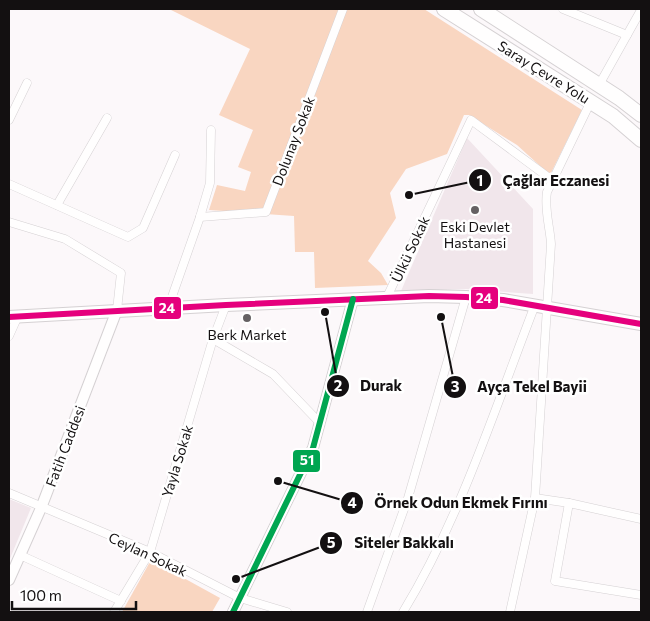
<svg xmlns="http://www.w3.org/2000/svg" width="650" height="621" font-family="Commissioner,sans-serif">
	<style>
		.built { fill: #f1e6eb }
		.green { fill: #f9d6c1 }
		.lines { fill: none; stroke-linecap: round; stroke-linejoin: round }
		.minor-casing { stroke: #d5d1d3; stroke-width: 9 }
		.tertiary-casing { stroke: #d5d1d3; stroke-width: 12 }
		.primary-casing { stroke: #d5d1d3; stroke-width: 14 }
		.trunk-casing { stroke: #d5d1d3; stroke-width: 16 }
		.minor { stroke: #fffefe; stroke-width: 8 }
		.tertiary { stroke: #fffefe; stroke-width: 10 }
		.primary { stroke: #fffefe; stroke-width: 12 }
		.trunk { stroke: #fffefe; stroke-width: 14 }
		.bus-1-casing { stroke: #fff; stroke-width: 10 }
		.bus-2-casing { stroke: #fff; stroke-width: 10 }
		.bus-1 { stroke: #e5007d; stroke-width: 6 }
		.bus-2 { stroke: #00a651; stroke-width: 6 }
		.poi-dot { fill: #656163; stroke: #fff; stroke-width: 2 }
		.labels { text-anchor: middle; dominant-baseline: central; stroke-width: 5; stroke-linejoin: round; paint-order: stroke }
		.street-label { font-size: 14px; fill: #131011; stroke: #fff }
		.poi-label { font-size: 14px; fill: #131011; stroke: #fff }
		.leader { fill: none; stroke: #131011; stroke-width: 2 }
		.callout-dot { fill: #131011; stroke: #fff; stroke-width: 2 }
		.mark-label { font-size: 15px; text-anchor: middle; font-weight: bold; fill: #fff }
		.callout-label { font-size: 15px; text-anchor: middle; font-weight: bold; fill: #131011; stroke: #fff; stroke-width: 5; stroke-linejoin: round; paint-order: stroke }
		.line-badge { stroke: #fff; stroke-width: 2 }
		.badge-label { font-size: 14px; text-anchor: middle; font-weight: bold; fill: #fff }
	</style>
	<rect width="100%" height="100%" fill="#fcf8fa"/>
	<g class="built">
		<polygon points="467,138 533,209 533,294 466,289 401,291"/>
		<polygon points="9,499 31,508 9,561"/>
	</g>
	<g class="green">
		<polygon points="169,9 424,9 582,110 550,175 517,145 469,115 464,115 447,154 406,169 390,193 396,218 368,261 381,273 388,285 315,288 314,252 295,252 294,216 209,210 217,185 245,191 251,172 238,167 253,130 219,115 250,49"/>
		<polygon points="151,560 220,598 212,612 122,612"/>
	</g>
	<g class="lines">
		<g class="minor-casing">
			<g id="minor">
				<polyline points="563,9 627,35"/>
				<polyline points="599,85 641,10"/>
				<polyline points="9,120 27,83"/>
				<polyline points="9,184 128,237 143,228 175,155"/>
				<polyline points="57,205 107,118"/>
				<polyline points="200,217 266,212 343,9"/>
				<polyline points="9,222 65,239 121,273 117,310"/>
				<polyline points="387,297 471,120 552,180"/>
				<polyline points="168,308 200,217 210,183 211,130"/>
				<polyline points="9,336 18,316"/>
				<polyline points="213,339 273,374 320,423"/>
				<polyline points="9,493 150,552 240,598 287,612"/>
				<polyline points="535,498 569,503 641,519"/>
				<polyline points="569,503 555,581 641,595"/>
				<polyline points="20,555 121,601"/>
				<polyline points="114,612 150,552 213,339 226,305"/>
				<polyline points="367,612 408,498 466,297"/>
				<path d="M 403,612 C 461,517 495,408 535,305"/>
				<path d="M 510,612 L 535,498 L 551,244 C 550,227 544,209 547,192 L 591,101"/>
			</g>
		</g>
		<g class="tertiary-casing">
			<g id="tertiary">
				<polyline points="9,580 41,508 117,310"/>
				<polyline points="233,612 313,448 353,299"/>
			</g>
		</g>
		<g class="primary-casing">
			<polyline id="primary" points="9,317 226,305 429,296 466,297 503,300 641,324"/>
		</g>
		<g class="trunk-casing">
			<g id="trunk">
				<polyline points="444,9 613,116 641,140"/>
				<polyline points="481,9 619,98 641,115"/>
			</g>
		</g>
		<use href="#minor" class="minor"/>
		<use href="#tertiary" class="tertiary"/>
		<use href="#primary" class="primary"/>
		<use href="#trunk" class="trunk"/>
		<g class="bus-1-casing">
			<polyline id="bus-1" points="9,317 226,305 429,296 466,297 503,300 641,324"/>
		</g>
		<g class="bus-2-casing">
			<polyline id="bus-2" points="233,612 313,448 353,299"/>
		</g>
		<use href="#bus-1" class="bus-1"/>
		<use href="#bus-2" class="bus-2"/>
	</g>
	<g class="poi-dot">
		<circle cx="475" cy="210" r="5"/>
		<circle cx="247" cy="318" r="5"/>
	</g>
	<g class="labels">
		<g class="street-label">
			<text transform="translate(544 72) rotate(32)">Saray Çevre Yolu</text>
			<text transform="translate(293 141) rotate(-69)">Dolunay Sokak</text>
			<text transform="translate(410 249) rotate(-65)">Ülkü Sokak</text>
			<text transform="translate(65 446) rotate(-69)">Fatih Caddesi</text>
			<text transform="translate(177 461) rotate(-73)">Yayla Sokak</text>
			<text transform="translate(148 554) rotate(25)">Ceylan Sokak</text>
		</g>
		<g class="poi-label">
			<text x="475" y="226">Eski Devlet<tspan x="475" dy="16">Hastanesi</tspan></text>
			<text x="247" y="334">Berk Market</text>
		</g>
	</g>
	<path class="leader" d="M409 195L480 180M325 312L338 386M441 317L455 387M278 481L352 503M236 579L331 543"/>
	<g class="callout-dot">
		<circle cx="409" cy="195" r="5"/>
		<circle cx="325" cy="312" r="5"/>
		<circle cx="441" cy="317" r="5"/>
		<circle cx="278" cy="481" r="5"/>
		<circle cx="236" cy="579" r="5"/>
		<circle cx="480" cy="180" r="12"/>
		<circle cx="338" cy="386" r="12"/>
		<circle cx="455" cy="387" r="12"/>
		<circle cx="352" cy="503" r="12"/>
		<circle cx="331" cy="543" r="12"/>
	</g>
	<g class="mark-label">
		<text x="480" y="186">1</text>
		<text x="338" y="391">2</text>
		<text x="455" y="392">3</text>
		<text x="352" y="508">4</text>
		<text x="331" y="548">5</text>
	</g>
	<g class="callout-label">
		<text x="556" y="186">Çağlar Eczanesi</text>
		<text x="381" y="391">Durak</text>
		<text x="532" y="392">Ayça Tekel Bayii</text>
		<text x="461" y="508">Örnek Odun Ekmek Fırını</text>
		<text x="404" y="548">Siteler Bakkalı</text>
	</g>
	<g class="line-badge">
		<rect x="470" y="286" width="29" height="24" rx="5" fill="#e5007d"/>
		<rect x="153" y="296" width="29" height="24" rx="5" fill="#e5007d"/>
		<rect x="292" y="449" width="29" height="24" rx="5" fill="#00a651"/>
	</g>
	<g class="badge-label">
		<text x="484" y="303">24</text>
		<text x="167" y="313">24</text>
		<text x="307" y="465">51</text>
	</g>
	<rect width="650" height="621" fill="none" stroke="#131011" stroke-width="20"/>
	<path d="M12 601v8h124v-8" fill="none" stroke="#131011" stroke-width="2.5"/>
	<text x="20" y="601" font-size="15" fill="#131011" stroke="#ffffff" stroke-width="4" paint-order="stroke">100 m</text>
</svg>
